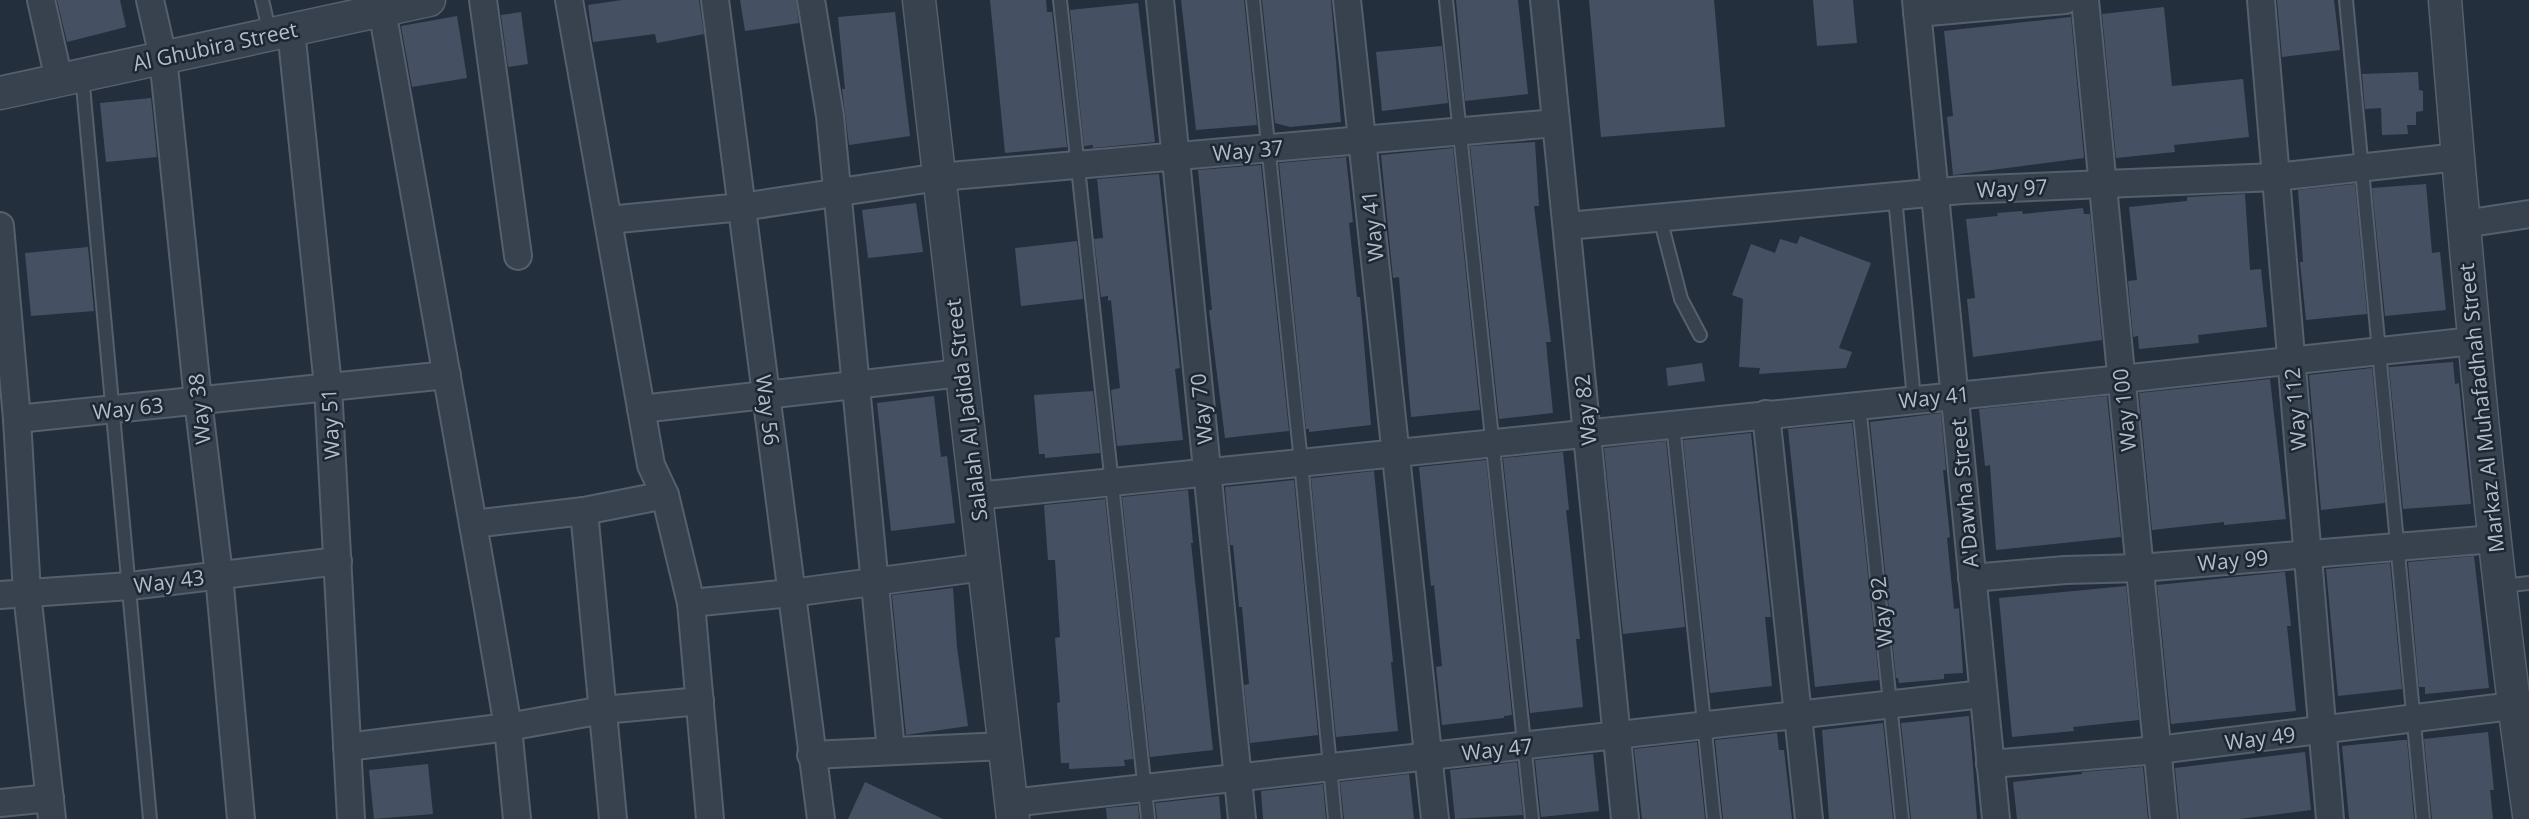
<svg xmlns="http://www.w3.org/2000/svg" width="2529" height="819" font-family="'Open Sans',sans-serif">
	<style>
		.building { fill: #455162 }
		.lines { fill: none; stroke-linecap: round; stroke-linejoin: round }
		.service-casing { stroke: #565f6c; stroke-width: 16 }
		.minor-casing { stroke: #565f6c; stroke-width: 30 }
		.tertiary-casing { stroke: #565f6c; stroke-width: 35 }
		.service { stroke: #38414e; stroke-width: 12 }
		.minor { stroke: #38414e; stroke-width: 26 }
		.tertiary { stroke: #38414e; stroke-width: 32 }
		.labels { text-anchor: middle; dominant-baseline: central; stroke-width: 5; stroke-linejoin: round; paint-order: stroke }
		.street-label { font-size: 21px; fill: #b4bcc9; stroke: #1d2633 }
	</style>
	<rect width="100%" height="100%" fill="#242f3e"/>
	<g class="building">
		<polygon points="57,0 120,0 126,27 67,42"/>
		<polygon points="622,0 699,0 704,34 657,43 655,34 593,42 588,5"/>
		<polygon points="740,0 796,0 799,23 745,31"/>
		<polygon points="990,0 1046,0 1047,12 1052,12 1067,147 1005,153"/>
		<polygon points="1181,0 1244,0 1257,125 1196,130"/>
		<polygon points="1262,0 1331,0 1341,122 1290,127 1275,123"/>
		<polygon points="1456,0 1518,0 1528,94 1465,101"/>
		<polygon points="1589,0 1714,0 1725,127 1601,137"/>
		<polygon points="1813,0 1853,0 1857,43 1817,46"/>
		<polygon points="2277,0 2334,0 2340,50 2282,57"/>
		<polygon points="1138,3 1155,142 1093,148 1093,145 1084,146 1070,10"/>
		<polygon points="2164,7 2172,86 2243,79 2249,137 2174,145 2175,152 2116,158 2102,14"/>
		<polygon points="521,12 528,64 508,67 501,15"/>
		<polygon points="895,12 910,136 849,145 842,89 845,89 838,17"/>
		<polygon points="457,16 467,78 412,87 401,26"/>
		<polygon points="2071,17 2084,158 1953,175 1947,117 1953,116 1944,31"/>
		<polygon points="1442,46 1448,103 1382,111 1376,52"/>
		<polygon points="2418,72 2419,90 2423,91 2423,111 2416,112 2416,125 2407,125 2408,134 2382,135 2381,108 2365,109 2362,74"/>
		<polygon points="151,98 157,157 106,162 100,103"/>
		<polygon points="1535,142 1539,206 1534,206 1551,342 1546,342 1553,413 1499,419 1470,146"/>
		<polygon points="1453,148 1480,410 1411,417 1399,277 1393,278 1381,155"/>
		<polygon points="1346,157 1353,222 1349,223 1357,297 1360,297 1371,425 1309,432 1309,429 1306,429 1279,163"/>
		<polygon points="1261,165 1289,431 1225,438 1209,310 1212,310 1198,170"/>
		<polygon points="1159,174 1180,368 1175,369 1183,440 1117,446 1111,390 1120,388 1111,300 1108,301 1108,296 1101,297 1094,239 1103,238 1097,179"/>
		<polygon points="2355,184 2367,314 2306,320 2300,262 2303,262 2298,190"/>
		<polygon points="2426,184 2432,253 2440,252 2446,310 2385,316 2372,188"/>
		<polygon points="2245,194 2250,270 2261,269 2267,327 2198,335 2199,343 2139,349 2138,336 2133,337 2128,281 2137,280 2129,207 2187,201 2187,197"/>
		<polygon points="916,203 923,252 868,258 862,210"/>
		<polygon points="2083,208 2084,214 2090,214 2102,340 1973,357 1967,299 1975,298 1966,219 1998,216 1997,213 2022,211 2023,214"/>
		<polygon points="1800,236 1871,263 1839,348 1852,352 1846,368 1759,374 1760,368 1739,367 1743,299 1732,295 1751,244 1775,253 1780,239 1797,244"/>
		<polygon points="1077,241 1083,299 1021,306 1015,248"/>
		<polygon points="88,247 94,311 31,316 25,253"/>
		<polygon points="2453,362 2455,384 2459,383 2471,504 2403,509 2389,367"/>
		<polygon points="1702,363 1705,381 1668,386 1666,368"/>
		<polygon points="2372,368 2385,503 2321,510 2309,375"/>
		<polygon points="2270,379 2286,519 2224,525 2224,522 2152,530 2139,393"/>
		<polygon points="1093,391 1100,453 1045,458 1045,454 1039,454 1034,395"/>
		<polygon points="934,396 941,457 947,456 955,523 891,531 877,403"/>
		<polygon points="2107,396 2121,537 1996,550 1990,465 1985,466 1979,409"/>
		<polygon points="1941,413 1946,470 1943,470 1950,537 1947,538 1954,609 1959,608 1963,673 1944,674 1944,679 1899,683 1898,678 1896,678 1870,422"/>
		<polygon points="1850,423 1852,423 1879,680 1815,687 1788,429"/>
		<polygon points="1751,433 1771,617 1765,617 1772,686 1710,693 1683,440"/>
		<polygon points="1666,441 1685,627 1623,634 1604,448"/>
		<polygon points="1563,452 1569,510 1566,510 1580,639 1576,639 1583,707 1530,713 1503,458"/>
		<polygon points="1486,460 1512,715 1504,716 1504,718 1442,725 1436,667 1442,666 1434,585 1431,586 1419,467"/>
		<polygon points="1374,471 1393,662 1391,662 1398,731 1336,737 1311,478"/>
		<polygon points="1294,480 1318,735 1250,743 1244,685 1249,684 1242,607 1239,607 1233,545 1230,545 1225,487"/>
		<polygon points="1188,490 1193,543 1191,543 1213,750 1150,757 1122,497"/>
		<polygon points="1105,499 1133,759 1124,760 1125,766 1069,769 1069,763 1061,763 1057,703 1060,702 1055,638 1060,637 1055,560 1048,560 1044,505"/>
		<polygon points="2474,556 2489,688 2425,694 2425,687 2419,687 2408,562"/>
		<polygon points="2390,563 2402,689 2338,696 2326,569"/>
		<polygon points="2285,572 2291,626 2287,626 2296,711 2171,724 2157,585"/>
		<polygon points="2126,586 2139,720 2073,727 2074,731 2012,737 1999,598"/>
		<polygon points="953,588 957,647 968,726 906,735 892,595"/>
		<polygon points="1969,716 1977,819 1911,819 1901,723"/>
		<polygon points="1883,723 1893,819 1829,819 1822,730"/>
		<polygon points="2488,732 2494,790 2490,790 2493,819 2432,819 2424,739"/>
		<polygon points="1777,733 1779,750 1784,750 1792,819 1723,819 1715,740"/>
		<polygon points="2403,740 2407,740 2414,819 2349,819 2342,746"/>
		<polygon points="1697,742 1705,819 1642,819 1634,749"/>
		<polygon points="2305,752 2311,810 2239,819 2180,819 2175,768"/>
		<polygon points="1593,754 1599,811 1541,817 1535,760"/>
		<polygon points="1517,762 1523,815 1455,819 1450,770"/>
		<polygon points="428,764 433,814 374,819 369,770"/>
		<polygon points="2143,767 2148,819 2017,819 2013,782 2082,774 2082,772"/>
		<polygon points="1409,774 1414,819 1344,819 1340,782"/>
		<polygon points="865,782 943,819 848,819"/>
		<polygon points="1323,784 1326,819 1263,819 1261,791"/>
		<polygon points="1219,796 1221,819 1157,819 1155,803"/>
		<polygon points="1138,805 1139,819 1107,819 1106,808"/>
	</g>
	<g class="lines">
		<g class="service-casing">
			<g id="service">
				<polyline points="262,0 270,34"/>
				<polyline points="1060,0 1148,819"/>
				<polyline points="1253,0 1301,462 1335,819"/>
				<polyline points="1446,0 1532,819"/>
				<polyline points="2346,0 2423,819"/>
				<polyline points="82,75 150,819"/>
				<polyline points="1895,197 1914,399"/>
				<polyline points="1660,218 1681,299 1700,335"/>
				<polyline points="1859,405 1902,819"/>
				<polyline points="1673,424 1714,819"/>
				<polyline points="2502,586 2529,583"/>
			</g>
		</g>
		<g class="minor-casing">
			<g id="minor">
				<polyline points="41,0 59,80"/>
				<polyline points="150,0 163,57 198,400 219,575 241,819"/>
				<polyline points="483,0 518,256"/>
				<polyline points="569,0 651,465 665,495 691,603 710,819"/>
				<polyline points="715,0 821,819"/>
				<polyline points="811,0 830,116 891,751"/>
				<polyline points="1160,0 1242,819"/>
				<polyline points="1347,0 1435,819"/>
				<polyline points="1544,0 1625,819"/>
				<polyline points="1916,0 1996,819"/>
				<polyline points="2085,0 2164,819"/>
				<polyline points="2261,0 2330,819"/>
				<polyline points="382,10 488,609 508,727 517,819"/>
				<polyline points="1917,13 2065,0"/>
				<polyline points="291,30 328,386 351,819"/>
				<polyline points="608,220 742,207 939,177 1556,123"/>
				<polyline points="2464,224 2529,214"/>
				<polyline points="0,226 17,419 27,593 52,819"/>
				<polyline points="1567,226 1962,190 2276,177 2458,157"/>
				<polyline points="641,409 961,373"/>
				<polyline points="1766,414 1809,819"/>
				<polyline points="17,419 447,375"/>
				<polyline points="976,496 2122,379 2473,341"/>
				<polyline points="584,511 613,819"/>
				<polyline points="473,524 584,511 665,495"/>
				<polyline points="1972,578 2065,570 2140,568 2494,539"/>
				<polyline points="0,595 130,586 338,561"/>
				<polyline points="691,603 791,593 984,567"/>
				<polyline points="347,747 508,727 603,710 700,701"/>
				<polyline points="811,755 1004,746"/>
				<polyline points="1990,764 2158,750 2529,704"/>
				<polyline points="0,803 50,798"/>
				<polyline points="1011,803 1983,694"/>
			</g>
		</g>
		<g class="tertiary-casing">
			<g id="tertiary">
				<polyline points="919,0 1013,819"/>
				<path d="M 2445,0 C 2467,273 2491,545 2529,815"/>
				<polyline points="0,93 429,0"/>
			</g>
		</g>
		<use href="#service" class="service"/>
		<use href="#minor" class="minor"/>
		<use href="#tertiary" class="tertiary"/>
	</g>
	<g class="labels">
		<g class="street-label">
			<text transform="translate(215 46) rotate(-12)">Al Ghubira Street</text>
			<text transform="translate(1248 150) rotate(-5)">Way 37</text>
			<text transform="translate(2012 188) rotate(-3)">Way 97</text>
			<text transform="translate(1372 226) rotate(-96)">Way 41</text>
			<text transform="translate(1934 397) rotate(-6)">Way 41</text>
			<text transform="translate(128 408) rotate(-6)">Way 63</text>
			<text transform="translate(2481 408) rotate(-96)">Markaz Al Muhafadhah Street</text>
			<text transform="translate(199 409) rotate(-96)">Way 38</text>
			<text transform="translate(1201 409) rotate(-96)">Way 70</text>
			<text transform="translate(2295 409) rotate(-95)">Way 112</text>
			<text transform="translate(768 410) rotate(83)">Way 56</text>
			<text transform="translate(966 410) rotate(-97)">Salalah Al Jadida Street</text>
			<text transform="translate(1585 410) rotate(-96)">Way 82</text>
			<text transform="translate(2124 410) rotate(-96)">Way 100</text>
			<text transform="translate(330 424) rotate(-93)">Way 51</text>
			<text transform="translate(1964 493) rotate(-95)">A'Dawha Street</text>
			<text transform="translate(2233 560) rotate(-5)">Way 99</text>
			<text transform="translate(169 581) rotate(-7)">Way 43</text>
			<text transform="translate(1881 612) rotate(-96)">Way 92</text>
			<text transform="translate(2260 738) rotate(-7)">Way 49</text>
			<text transform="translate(1497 749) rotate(-6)">Way 47</text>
		</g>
	</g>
</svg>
